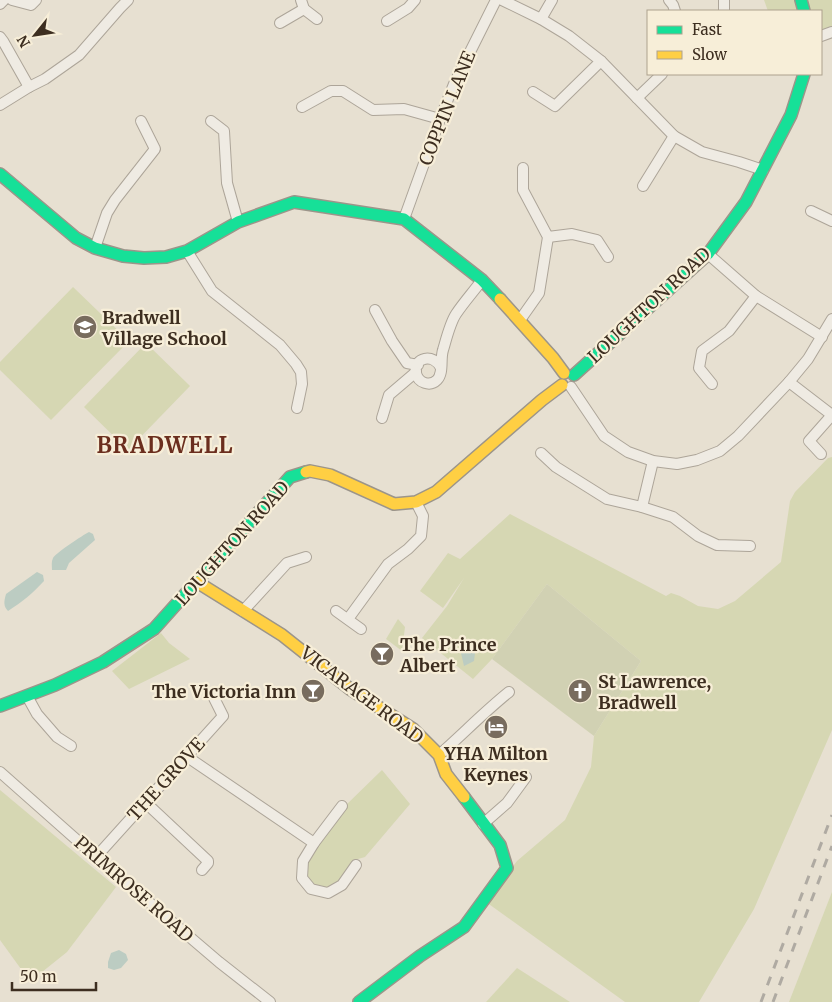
<svg xmlns="http://www.w3.org/2000/svg" width="832" height="1002" font-family="Merriweather,serif">
	<style>
		.green { fill: #d6d7b3 }
		.cemetery { fill: #d1d1b3 }
		.water { fill: #bcccc2 }
		.lines { fill: none; stroke-linecap: round; stroke-linejoin: round }
		.street-casing { stroke: #ada599; stroke-width: 12 }
		.fast-casing { stroke: #9c958a; stroke-width: 14 }
		.slow-casing { stroke: #9c958a; stroke-width: 14 }
		.street { stroke: #efebe3; stroke-width: 10 }
		.fast { stroke: #16e098; stroke-width: 11 }
		.slow { stroke: #ffcf43; stroke-width: 11 }
		.rail { stroke: #afaaa2; stroke-width: 3; stroke-dasharray: 9 9; stroke-linecap: butt }
		.labels { text-anchor: middle; dominant-baseline: central; stroke-width: 4.5; stroke-linejoin: round; paint-order: stroke }
		.street-label { font-size: 18px; fill: #3d2e20; stroke: #f7eed8 }
		.poi-label { font-size: 18px; font-weight: bold; fill: #3d2e20; stroke: #f7eed8; text-anchor: start }
		.district-label { font-size: 22px; font-weight: bold; letter-spacing: 1px; fill: #6b2e1e; stroke: #f7eed8 }
	</style>
	<rect width="100%" height="100%" fill="#e7e0d1"/>
	<g class="green">
		<polygon points="764,0 832,0 832,32 821,36 821,11 768,11"/>
		<polygon points="73,287 129,341 51,420 0,370 0,362"/>
		<polygon points="146,343 190,386 128,450 84,407"/>
		<polygon points="832,457 832,730 754,909 699,1002 625,1002 486,902 517,861 565,820 591,767 594,736 641,661 547,584 492,659 473,679 422,638 447,606 464,578 443,608 420,591 448,553 460,559 510,514 666,596 671,593 680,596 698,606 718,609 735,601 781,562 790,501 795,492 828,458"/>
		<polygon points="398,619 405,627 402,651 386,639"/>
		<polygon points="161,633 169,643 190,659 129,689 112,671"/>
		<polygon points="382,770 410,804 365,857 358,859 341,881 327,890 313,887 305,877 306,861 344,807"/>
		<polygon points="0,790 116,887 67,952 42,972 21,969 0,940"/>
		<polygon points="832,892 832,1002 789,1002"/>
		<polygon points="517,968 570,1002 486,1002"/>
	</g>
	<polygon class="cemetery" points="547,584 641,661 594,736 492,659"/>
	<g class="water">
		<path d="M 89,532 L 93,534 L 95,540 L 69,563 L 66,570 L 52,570 C 52,566 51,562 53,558 C 56,553 83,535 89,532 Z"/>
		<path d="M 37,572 L 43,575 L 44,581 C 33,593 22,602 8,611 C 3,606 4,601 6,594 Z"/>
		<path d="M 458,640 C 466,641 470,647 475,653 L 474,661 L 464,666 Z"/>
		<polygon points="119,950 126,954 128,960 121,968 114,970 108,968 108,962 111,953"/>
	</g>
	<g class="lines">
		<g class="street-casing">
			<g id="street">
				<polyline points="12,0 31,5 36,0"/>
				<polyline points="301,0 304,9 317,19"/>
				<polyline points="502,0 541,19 569,36 601,61 674,136 702,152 739,162 763,170"/>
				<polyline points="669,0 673,5 675,11"/>
				<polyline points="724,0 724,11"/>
				<polyline points="0,4 4,0"/>
				<polyline points="541,19 552,0"/>
				<polyline points="387,21 408,8 415,0"/>
				<polyline points="280,23 304,9"/>
				<polyline points="821,36 832,32"/>
				<polyline points="0,37 3,41 29,87"/>
				<polyline points="533,92 555,106 601,61"/>
				<polyline points="637,98 662,74"/>
				<polyline points="0,105 29,87 45,79 79,55 120,8 128,0"/>
				<polyline points="302,107 331,91 343,91 373,110 404,109 440,119"/>
				<polyline points="211,121 224,131 227,183 238,222"/>
				<polyline points="643,186 674,136"/>
				<polyline points="811,211 832,221"/>
				<polyline points="404,219 440,119 454,84 496,0"/>
				<polyline points="548,237 572,234 597,240 608,257"/>
				<polyline points="95,248 107,213 115,200 155,149 141,121"/>
				<polyline points="187,251 212,291 280,345 296,364 301,372 302,384 297,408"/>
				<polyline points="708,254 756,296 822,337"/>
				<polyline points="375,310 392,341 407,363 418,365"/>
				<polyline points="520,320 539,293 548,237 523,190 523,168"/>
				<path d="M 441,368 C 434,353 413,357 416,373 C 418,383 430,387 437,380 C 444,373 440,359 443,350 C 446,340 450,323 456,314 C 464,302 474,291 482,280"/>
				<polyline points="789,382 832,415"/>
				<polyline points="712,384 699,368 702,351 729,331 756,296"/>
				<polyline points="571,387 604,436 628,452 653,461 677,464 697,460 720,451 738,436 789,382 808,359 832,319"/>
				<polyline points="382,418 389,395 416,372"/>
				<polyline points="541,453 556,467 607,499 642,507 673,517 698,536 717,545 750,546"/>
				<polyline points="821,454 809,441 832,415"/>
				<polyline points="642,507 653,461"/>
				<polyline points="243,611 287,563 306,557"/>
				<polyline points="336,611 361,629"/>
				<polyline points="348,619 388,564 408,549 421,536 423,516 416,502"/>
				<polyline points="27,696 37,714 57,737 71,746"/>
				<path d="M 439,755 C 463,734 484,712 509,692"/>
				<polyline points="186,756 314,843"/>
				<polyline points="0,772 96,857 219,962 270,1002"/>
				<polyline points="145,802 208,861 208,863 202,870"/>
				<polyline points="342,806 314,843 303,861 302,878 311,889 328,893 342,885 356,865"/>
				<polyline points="483,824 507,803 526,777"/>
				<polyline points="96,857 223,716 214,698"/>
			</g>
		</g>
		<g class="fast-casing">
			<g id="fast">
				<polyline points="801,0 804,11"/>
				<polyline points="0,174 76,238 95,248 123,256 144,258 166,257 187,251 238,222 294,202 404,219 482,280 500,299"/>
				<polyline points="574,375 708,254 746,202 791,115 804,74"/>
				<polyline points="0,706 55,685 103,662 154,629 290,477 306,472"/>
				<polyline points="359,1002 420,956 464,927 507,868 500,845 464,797"/>
			</g>
		</g>
		<g class="slow-casing">
			<g id="slow">
				<polyline points="500,299 553,358 564,373"/>
				<polyline points="306,472 310,471 330,475 394,504 416,502 436,492 542,400 562,385"/>
				<polyline points="197,582 282,635 350,689 413,729 439,755 446,774 464,797"/>
			</g>
		</g>
		<use href="#street" class="street"/>
		<use href="#fast" class="fast"/>
		<use href="#slow" class="slow"/>
		<g class="rail">
			<polyline points="761,1002 832,815"/>
			<polyline points="773,1002 832,846"/>
		</g>
	</g>
	<defs>
		<g id="school-disc" transform="scale(1.25)"><circle r="9.5" fill="#786c5e" stroke="#f7eed8"/><path d="M0-5L7-2L0 1L-7-2ZM-4 1L0 2.5L4 1V4Q0 6-4 4Z" fill="#fff"/></g>
		<g id="bar-disc" transform="scale(1.25)"><circle r="9.5" fill="#786c5e" stroke="#f7eed8"/><path d="M-6-5H6L.8 .8V4.5H3.5V6h-7V4.5H-.8V.8Z" fill="#fff"/></g>
		<g id="church-disc" transform="scale(1.25)"><circle r="9.5" fill="#786c5e" stroke="#f7eed8"/><path d="M-1.2-6h2.4v3.5h3.3v2.4h-3.3V6h-2.4V-.1h-3.3v-2.4h3.3Z" fill="#fff"/></g>
		<g id="hotel-disc" transform="scale(1.25)"><circle r="9.5" fill="#786c5e" stroke="#f7eed8"/><path d="M-6-4.5h1.5V1H6V5H4.5V3h-9V5H-6ZM-4 0a1.8 1.8 0 1 1 3.6 0ZM.5 0V-2.5h3Q6-2.5 6 0Z" fill="#fff"/></g>
	</defs>
	<g fill-rule="evenodd">
		<use href="#school-disc" x="85" y="327"/>
		<use href="#bar-disc" x="382" y="654"/>
		<use href="#bar-disc" x="313" y="691"/>
		<use href="#church-disc" x="580" y="691"/>
		<use href="#hotel-disc" x="496" y="727"/>
	</g>
	<g class="labels">
		<g class="street-label">
			<text transform="translate(447 108) rotate(-68)">COPPIN LANE</text>
			<text transform="translate(649 305) rotate(-43)">LOUGHTON ROAD</text>
			<text transform="translate(232 543) rotate(-48)">LOUGHTON ROAD</text>
			<text transform="translate(362 695) rotate(37)">VICARAGE ROAD</text>
			<text transform="translate(166 779) rotate(-48)">THE GROVE</text>
			<text transform="translate(134 889) rotate(41)">PRIMROSE ROAD</text>
		</g>
		<g class="poi-label">
			<text x="102" y="317">Bradwell<tspan x="102" dy="21">Village School</tspan></text>
			<text x="400" y="644">The Prince<tspan x="400" dy="21">Albert</tspan></text>
			<text x="598" y="681">St Lawrence,<tspan x="598" dy="21">Bradwell</tspan></text>
			<text x="296" y="691" text-anchor="end">The Victoria Inn</text>
			<text x="496" y="753" text-anchor="middle">YHA Milton<tspan x="496" dy="21">Keynes</tspan></text>
		</g>
		<g class="district-label">
			<text x="165" y="445">BRADWELL</text>
		</g>
	</g>
	<rect x="647" y="10" width="175" height="65" fill="#f7eed8" stroke="#ada18e"/>
	<rect x="657" y="26" width="25" height="8" fill="#16e098" stroke="#ada18e"/>
	<text x="692" y="35" font-size="15" fill="#3d2e20">Fast</text>
	<rect x="657" y="51" width="25" height="8" fill="#ffcf43" stroke="#ada18e"/>
	<text x="692" y="60" font-size="15" fill="#3d2e20">Slow</text>
	<g transform="translate(35 35) rotate(240)" stroke="#f7eed8" stroke-width="4" paint-order="stroke">
	<path d="M0-4L9 19L0 12L-9 19Z" fill="#3d2e20"/>
	<text y="-8" font-size="14" font-weight="bold" text-anchor="middle" fill="#3d2e20">N</text>
	</g>
	<path d="M12 982v8h84v-8" fill="none" stroke="#3d2e20" stroke-width="2.5"/>
	<text x="20" y="982" font-size="15" fill="#3d2e20" stroke="#f7eed8" stroke-width="4" paint-order="stroke">50 m</text>
</svg>
